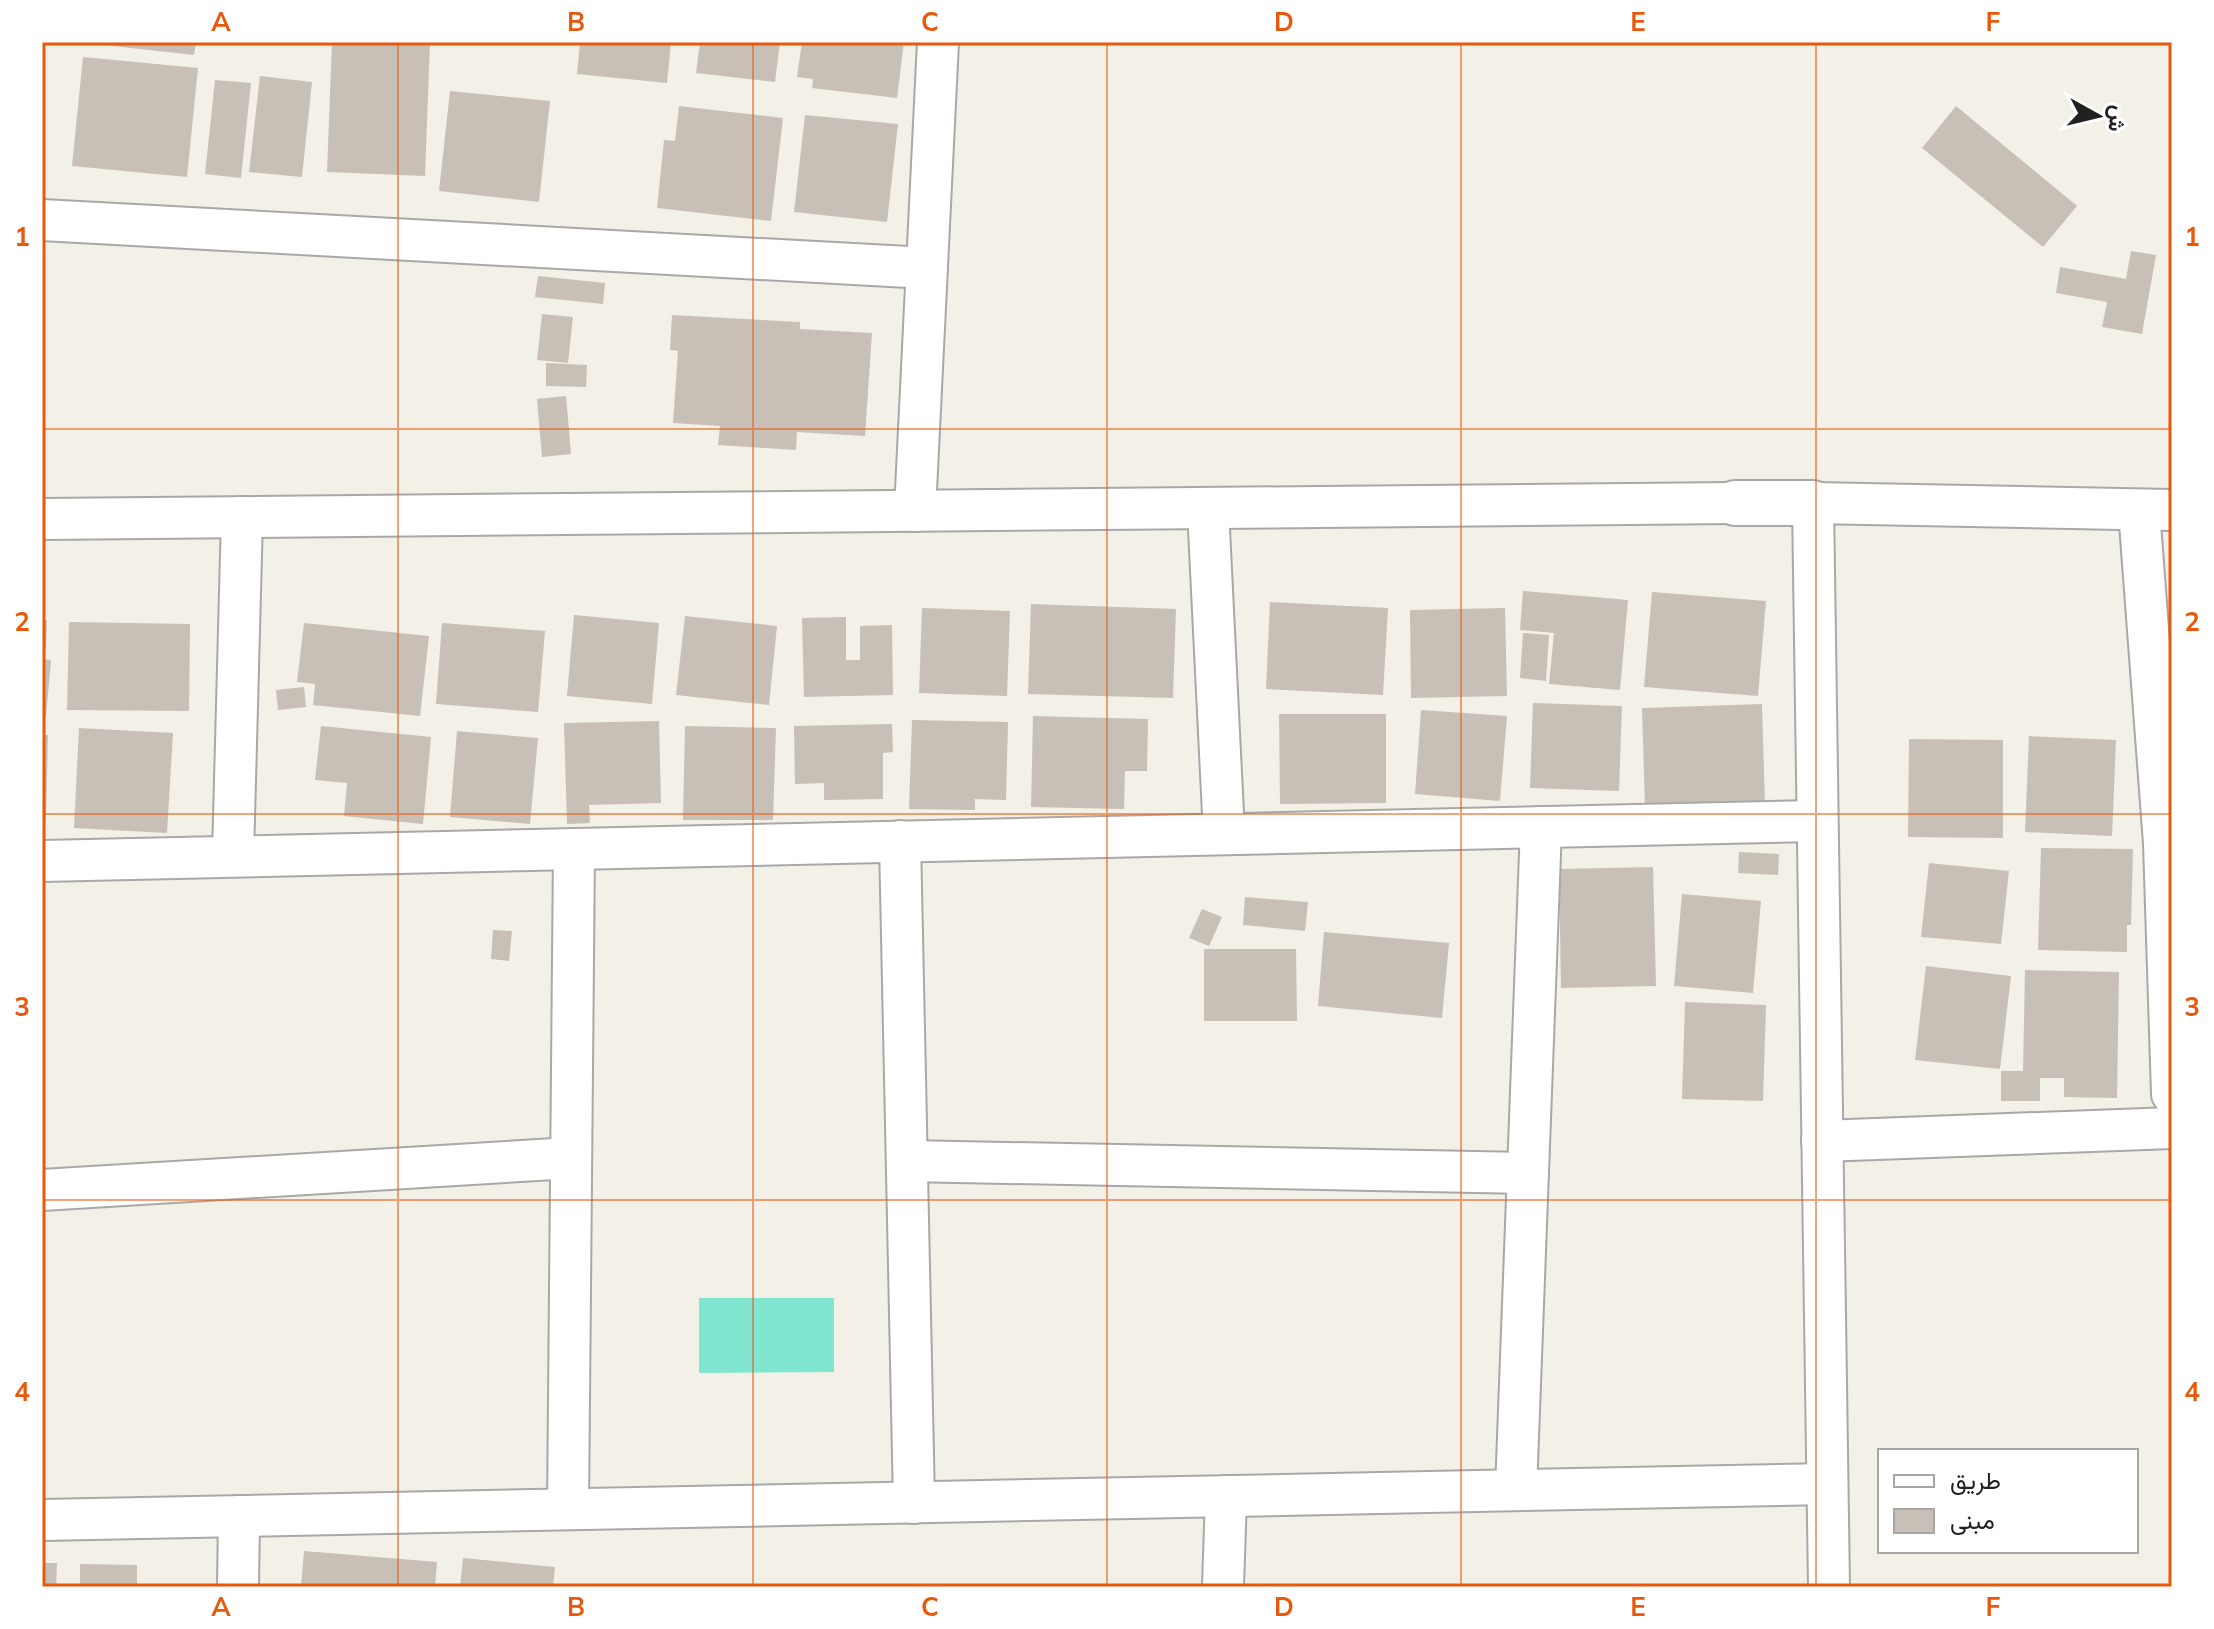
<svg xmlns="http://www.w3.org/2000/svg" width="2214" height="1629" font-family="Mulish,Vazirmatn,sans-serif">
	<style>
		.pitch { fill: #81e6d0 }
		.building { fill: #c8c0b6 }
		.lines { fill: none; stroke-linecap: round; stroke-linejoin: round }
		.minor-casing { stroke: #a8a8a8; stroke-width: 44 }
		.tertiary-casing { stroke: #a8a8a8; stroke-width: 48 }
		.minor { stroke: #fff; stroke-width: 40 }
		.tertiary { stroke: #fff; stroke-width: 44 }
		.grid { fill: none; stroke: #e8590c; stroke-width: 2; stroke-opacity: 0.55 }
		.neatline { fill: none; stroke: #e8590c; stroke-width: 3 }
		.grid-label { font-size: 26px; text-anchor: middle; font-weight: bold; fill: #e8590c }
	</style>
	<rect width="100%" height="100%" fill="#f2f0e7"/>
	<polygon class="pitch" points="699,1298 834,1298 834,1372 699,1373"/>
	<g class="building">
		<polygon points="95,42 196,42 194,55 95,44"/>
		<polygon points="332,42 430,42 425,176 327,172"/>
		<polygon points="580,42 671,42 667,83 577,74"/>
		<polygon points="700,42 780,42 775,82 696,73"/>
		<polygon points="802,42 904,42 897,98 812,88 813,79 797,77"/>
		<polygon points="83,57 198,68 187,177 72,166"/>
		<polygon points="260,76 312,82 302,177 249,172"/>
		<polygon points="215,80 251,83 241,178 205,174"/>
		<polygon points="450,91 550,101 539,202 439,191"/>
		<polygon points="679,106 783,118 771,221 657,208 664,140 675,141"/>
		<polygon points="1956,106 2077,206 2043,247 1922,148"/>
		<polygon points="805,115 898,124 887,222 794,212"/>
		<polygon points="2131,251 2156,255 2142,334 2102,327 2107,302 2056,293 2060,267 2126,279"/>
		<polygon points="538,276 605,283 603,304 535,297"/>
		<polygon points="542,314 573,317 568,363 537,360"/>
		<polygon points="672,315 800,322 800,329 872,333 865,436 797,432 796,450 718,445 720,426 673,423 678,351 670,350"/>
		<polygon points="546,363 587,365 586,387 546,386"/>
		<polygon points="566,396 571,454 542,457 537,399"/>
		<polygon points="1523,591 1628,600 1620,690 1549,684 1554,633 1520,630"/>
		<polygon points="1652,592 1766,601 1758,696 1644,687"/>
		<polygon points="1270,602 1388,608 1383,695 1266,689"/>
		<polygon points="1031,604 1176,609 1173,698 1028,694"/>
		<polygon points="922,608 1010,611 1007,696 919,693"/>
		<polygon points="1505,608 1507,696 1411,698 1410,610"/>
		<polygon points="574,615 659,623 652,704 567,696"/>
		<polygon points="685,616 777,626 769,705 676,695"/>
		<polygon points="846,617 846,660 860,660 860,626 892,625 893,695 804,697 802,618"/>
		<polygon points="42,620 47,620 46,649 42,649"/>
		<polygon points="69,622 190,624 189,711 67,710"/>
		<polygon points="304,623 429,636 420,716 313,705 315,684 297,682"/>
		<polygon points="442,623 545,631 538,712 436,704"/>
		<polygon points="1523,633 1549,635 1546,681 1520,678"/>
		<polygon points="42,659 51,660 46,717 42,717"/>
		<polygon points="304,687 306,707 278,710 276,690"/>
		<polygon points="1533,703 1622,706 1619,791 1530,788"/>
		<polygon points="1762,704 1765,804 1645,808 1642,708"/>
		<polygon points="1421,710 1507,716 1500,801 1415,794"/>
		<polygon points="1279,714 1386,714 1386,803 1280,804"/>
		<polygon points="1033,716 1148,719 1147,771 1125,771 1124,809 1031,807"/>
		<polygon points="912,720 1008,722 1006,800 975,799 975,810 909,809"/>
		<polygon points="659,721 661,803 589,805 590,823 567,824 564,723"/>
		<polygon points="892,724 893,752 883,753 883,799 824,800 824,783 795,784 794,726"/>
		<polygon points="321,726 431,737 423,824 344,816 347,783 315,780"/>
		<polygon points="685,726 776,728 773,820 683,820"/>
		<polygon points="79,728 173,733 167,833 74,828"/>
		<polygon points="457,731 538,738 530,824 450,817"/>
		<polygon points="42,735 48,735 46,818 42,818"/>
		<polygon points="2029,736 2116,740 2112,836 2025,832"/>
		<polygon points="1909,739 2003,740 2003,838 1908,837"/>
		<polygon points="2041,848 2133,849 2131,925 2127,925 2127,952 2038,950"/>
		<polygon points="1739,852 1779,854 1778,875 1738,873"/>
		<polygon points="1929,863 2009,871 2001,944 1921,937"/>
		<polygon points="1653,867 1656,986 1561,988 1559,869"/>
		<polygon points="1682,894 1761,901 1753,993 1674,986"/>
		<polygon points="1245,897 1308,902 1305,931 1243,925"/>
		<polygon points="1202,909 1222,917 1209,946 1189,938"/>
		<polygon points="493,930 512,931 509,961 491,959"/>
		<polygon points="1324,932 1449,943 1442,1018 1318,1006"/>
		<polygon points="1204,949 1296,949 1297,1021 1204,1021"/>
		<polygon points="1926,966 2011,976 2000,1069 1915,1060"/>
		<polygon points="2025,970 2119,972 2117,1098 2064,1097 2064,1078 2040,1078 2040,1101 2001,1101 2001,1071 2023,1071"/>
		<polygon points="1685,1002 1766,1005 1763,1101 1682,1099"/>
		<polygon points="304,1551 437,1562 435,1587 301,1587"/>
		<polygon points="463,1558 555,1567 553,1587 460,1587"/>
		<polygon points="42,1563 57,1563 56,1587 42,1587"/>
		<polygon points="80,1564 137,1565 137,1587 80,1587"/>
	</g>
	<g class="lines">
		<g class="minor-casing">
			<g id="minor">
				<polyline points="42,220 927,268"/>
				<polyline points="1208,509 1224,834"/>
				<polyline points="2139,510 2164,843 2172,1094"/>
				<polyline points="915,511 938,42"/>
				<polyline points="42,519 1735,503"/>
				<polyline points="900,841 914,1503"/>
				<polyline points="233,856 242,517"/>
				<polyline points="42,861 1816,821"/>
				<polyline points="1822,1141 2172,1128"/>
				<polyline points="907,1161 1528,1173"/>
				<polyline points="42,1190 571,1158"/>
				<polyline points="1516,1490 1541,827"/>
				<polyline points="568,1509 574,849"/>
				<polyline points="42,1520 1827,1484"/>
				<polyline points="238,1587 239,1516"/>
				<polyline points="1223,1587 1226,1496"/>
				<polyline points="1829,1587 1813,503 2172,510"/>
			</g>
		</g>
		<g class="tertiary-casing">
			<polyline id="tertiary" points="1735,503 1813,503"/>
		</g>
		<use href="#minor" class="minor"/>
		<use href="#tertiary" class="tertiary"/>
	</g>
	<path class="grid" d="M 398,42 L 398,1587M 753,42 L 753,1587M 1107,42 L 1107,1587M 1461,42 L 1461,1587M 1816,42 L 1816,1587M 42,429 L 2172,429M 42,814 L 2172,814M 42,1200 L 2172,1200"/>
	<rect width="2214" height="1629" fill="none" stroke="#ffffff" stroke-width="88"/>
	<rect x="1878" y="1449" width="260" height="104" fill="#ffffff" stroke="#a6a6a6" stroke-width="2"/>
	<rect x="1894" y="1475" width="40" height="12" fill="#ffffff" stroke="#a6a6a6" stroke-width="2"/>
	<text x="1950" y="1489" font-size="24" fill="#212121">طريق</text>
	<rect x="1894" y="1509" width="40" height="24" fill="#c8c0b6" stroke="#a6a6a6" stroke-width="2"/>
	<text x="1950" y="1529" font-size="24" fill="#212121">مبنى</text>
	<g transform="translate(2098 116) rotate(98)" stroke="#ffffff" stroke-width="6" paint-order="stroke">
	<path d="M0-6L14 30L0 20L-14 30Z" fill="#212121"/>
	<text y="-12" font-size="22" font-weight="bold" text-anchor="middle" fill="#212121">ش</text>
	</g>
	<rect x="44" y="44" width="2126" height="1541" class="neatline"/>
	<g class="grid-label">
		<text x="221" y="31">A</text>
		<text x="576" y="31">B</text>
		<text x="930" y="31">C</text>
		<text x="1284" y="31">D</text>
		<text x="1638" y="31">E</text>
		<text x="1993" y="31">F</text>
		<text x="22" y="246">1</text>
		<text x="2192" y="246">1</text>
		<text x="22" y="631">2</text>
		<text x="2192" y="631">2</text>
		<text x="22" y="1016">3</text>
		<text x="2192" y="1016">3</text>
		<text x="22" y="1401">4</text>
		<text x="2192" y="1401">4</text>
		<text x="221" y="1616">A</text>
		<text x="576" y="1616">B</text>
		<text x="930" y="1616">C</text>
		<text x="1284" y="1616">D</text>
		<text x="1638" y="1616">E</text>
		<text x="1993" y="1616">F</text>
	</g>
</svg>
